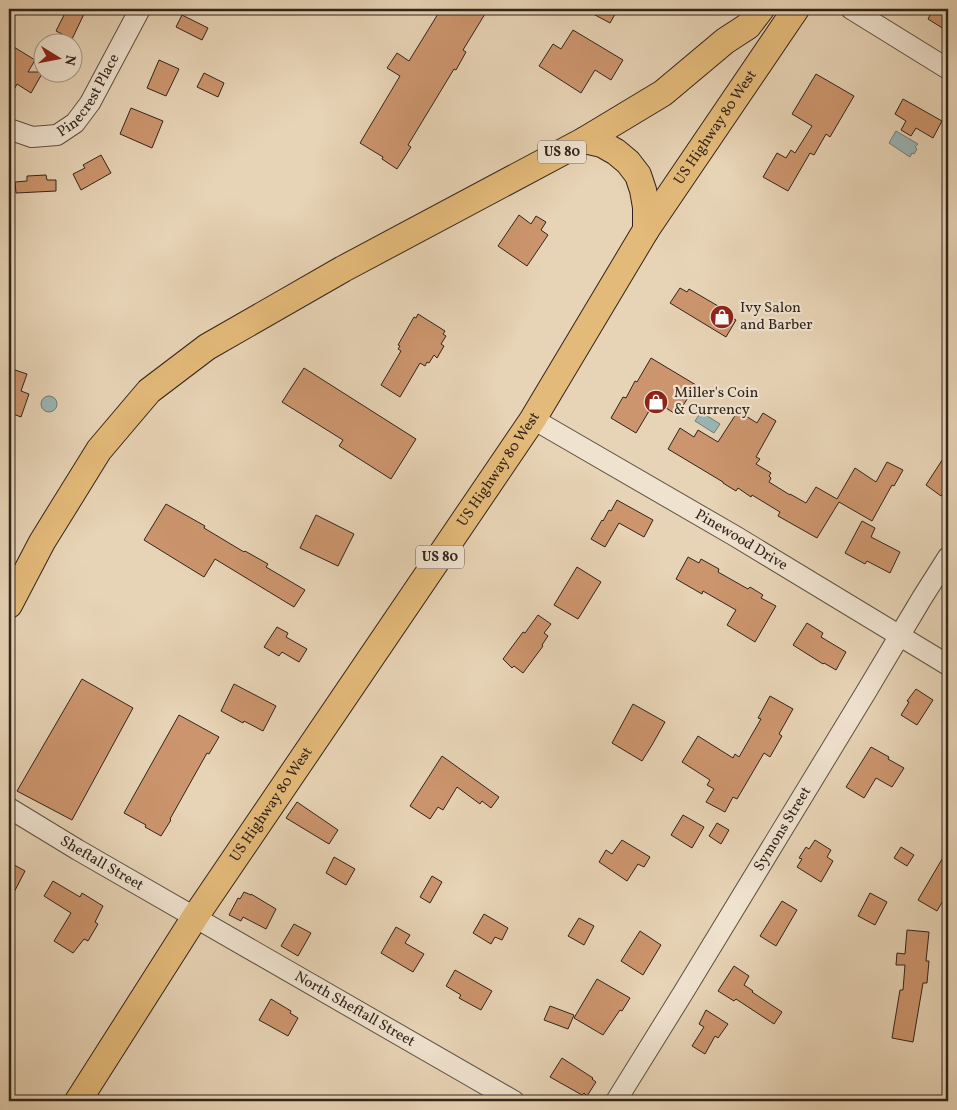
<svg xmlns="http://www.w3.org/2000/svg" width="957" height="1110" font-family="Vollkorn,serif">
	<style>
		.water { fill: #9ab6b7; stroke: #707c79 }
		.building { fill: #cc956d; stroke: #31241b }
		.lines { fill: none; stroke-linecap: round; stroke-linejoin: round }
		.minor-casing { stroke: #5e5042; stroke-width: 22 }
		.major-casing { stroke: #31241b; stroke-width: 28 }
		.minor { stroke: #efe2cf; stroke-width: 20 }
		.major { stroke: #e4ba7a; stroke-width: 26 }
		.labels { text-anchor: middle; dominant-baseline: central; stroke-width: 4.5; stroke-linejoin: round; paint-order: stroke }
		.shield { fill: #efe2cf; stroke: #6a5d51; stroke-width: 1 }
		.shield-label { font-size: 14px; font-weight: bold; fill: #31241b }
		.street-label { font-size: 15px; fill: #31241b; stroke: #efe2cf }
		.poi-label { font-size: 15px; fill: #31241b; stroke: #efe2cf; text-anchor: start }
	</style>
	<rect width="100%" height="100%" fill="#e7d3b5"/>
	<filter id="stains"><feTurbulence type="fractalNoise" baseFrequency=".004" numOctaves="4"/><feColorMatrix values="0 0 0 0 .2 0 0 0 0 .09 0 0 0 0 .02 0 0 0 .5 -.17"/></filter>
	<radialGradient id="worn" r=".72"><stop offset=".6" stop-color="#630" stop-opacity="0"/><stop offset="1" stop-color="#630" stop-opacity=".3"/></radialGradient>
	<g class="water">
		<polygon points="896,131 918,144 915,147 917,149 914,154 912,153 910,157 889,143"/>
		<circle cx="49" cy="404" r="8"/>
		<polygon points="701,412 720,424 714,433 695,421"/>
	</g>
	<g class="building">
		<polygon points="67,9 78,9 85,12 72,39 56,31"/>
		<polygon points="441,9 488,9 463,50 466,52 456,70 454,69 408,145 411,147 397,169 382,159 383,157 360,143 400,76 387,68 397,53 409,61"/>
		<polygon points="584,9 618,9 610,23"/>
		<polygon points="933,9 948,9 948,21 944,29 928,19"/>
		<polygon points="182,15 208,28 202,40 176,27"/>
		<polygon points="573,30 623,60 611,80 595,70 581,93 539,66 553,44 561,49"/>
		<polygon points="9,44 35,60 28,72 43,72 31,93 17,84 9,99"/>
		<polygon points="159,60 179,69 166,96 147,88"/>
		<polygon points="204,73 224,83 218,97 197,87"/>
		<polygon points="816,74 854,96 830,137 826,134 814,155 810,153 788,191 763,177 777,153 786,158 791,150 795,153 812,126 792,114"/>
		<polygon points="903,99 942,121 933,138 916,128 911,136 901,130 906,121 895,114"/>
		<polygon points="131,108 163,121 152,148 120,134"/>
		<polygon points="101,155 111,173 81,190 73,174 85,168 83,165"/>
		<polygon points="46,175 47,180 56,180 56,191 16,193 15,182 27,181 27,176"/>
		<polygon points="519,215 531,224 536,216 546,222 541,230 548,235 527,266 498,246"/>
		<polygon points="680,288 687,292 689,289 730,313 728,315 736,320 726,337 670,303"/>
		<polygon points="418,314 445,331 443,334 446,336 441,344 444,346 437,358 434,355 429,363 427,362 425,366 420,363 400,397 381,385 401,351 398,349 400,346 398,345 414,317 416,318"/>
		<polygon points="651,358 696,385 677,415 655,401 636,433 611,418 623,397 626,398 635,381 637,382"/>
		<polygon points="9,368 27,374 21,391 29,394 21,417 13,414 11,422 9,421"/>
		<polygon points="304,368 416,439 391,479 339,446 343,440 282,402"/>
		<polygon points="738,411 757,423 763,413 776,421 756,457 760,459 756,464 771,473 769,476 771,478 769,482 790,495 790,494 806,503 816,487 837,499 855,468 876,482 887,462 903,470 894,486 892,485 872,521 839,502 817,538 778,516 780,512 752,495 751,497 738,488 736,491 723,483 723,482 668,449 680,428 694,437 698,430 718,442"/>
		<polygon points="948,451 948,486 941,496 926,485"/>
		<polygon points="617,500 653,520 644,537 619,523 605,547 591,539 602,520 603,521 609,510 611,511"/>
		<polygon points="166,504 205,526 204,528 244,552 245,551 268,564 266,567 305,590 294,607 215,559 204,577 144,540"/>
		<polygon points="316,515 354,534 338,566 300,548"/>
		<polygon points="862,521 875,528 871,537 900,552 890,573 867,561 865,564 845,553"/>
		<polygon points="688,557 699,563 701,559 719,569 718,572 748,589 750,587 763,595 761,598 776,606 755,642 727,625 736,610 703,591 702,594 676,579"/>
		<polygon points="577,567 601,582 578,619 554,605"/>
		<polygon points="538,615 551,624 544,633 548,636 542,645 543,646 523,673 514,666 512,668 503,659 523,632 525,633"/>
		<polygon points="807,623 823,633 821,637 846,652 836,670 824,663 823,664 793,645"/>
		<polygon points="277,627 288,633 286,637 307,649 299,662 282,652 279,656 264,647"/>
		<polygon points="82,679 133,708 72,820 17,791"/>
		<polygon points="234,684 276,706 263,731 244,721 243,723 221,711"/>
		<polygon points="916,689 933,700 917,725 901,715 909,702 907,701"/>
		<polygon points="770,696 793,709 779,734 782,736 770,757 764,753 737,799 733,797 725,812 706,802 714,789 707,785 710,780 682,762 698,736 733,758 735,754 739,757 761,719 758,718"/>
		<polygon points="633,704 665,722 652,745 642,761 612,743"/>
		<polygon points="179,715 219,737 209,754 207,753 170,819 171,820 161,836 145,827 146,825 124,813"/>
		<polygon points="871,747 889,757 888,759 904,768 892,787 876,778 864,798 846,787"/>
		<polygon points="442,756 499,797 491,808 482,801 480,804 457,787 443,810 438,807 430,819 410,806"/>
		<polygon points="297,802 338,830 329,844 286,818"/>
		<polygon points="683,815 704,827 692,848 671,835"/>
		<polygon points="717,823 729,830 721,844 709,836"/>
		<polygon points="622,840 650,857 644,867 638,864 627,881 599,862 606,850 612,854"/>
		<polygon points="815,840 831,850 827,857 833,861 821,882 797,867 802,859 799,858 806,847 809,849"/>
		<polygon points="901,847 914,855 907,866 894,858"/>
		<polygon points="948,849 948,892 937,911 918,900"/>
		<polygon points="334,857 355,869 346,885 326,873"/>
		<polygon points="9,862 25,871 9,902"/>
		<polygon points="432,876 442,882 430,903 420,897"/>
		<polygon points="53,881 80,897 82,893 103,906 95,922 98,924 88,941 84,939 73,953 54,941 71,913 44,896"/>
		<polygon points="244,892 251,895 251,894 276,909 266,929 243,917 241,921 229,915 238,898 240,899"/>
		<polygon points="870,893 887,902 875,925 858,916"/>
		<polygon points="782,901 797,910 776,946 760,936"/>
		<polygon points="484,914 508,928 502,940 495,937 491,944 473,933"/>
		<polygon points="579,918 594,926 584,945 568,936"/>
		<polygon points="294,924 311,933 298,956 281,946"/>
		<polygon points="396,927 410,935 405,943 424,954 413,972 381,953"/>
		<polygon points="907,930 929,932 926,961 929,961 927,983 923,983 913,1042 892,1038 900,990 903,990 905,965 896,965 897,953 905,954"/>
		<polygon points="640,931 661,945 643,975 621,961"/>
		<polygon points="734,966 749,976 744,985 753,991 752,992 782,1012 774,1024 736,999 734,1001 718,991"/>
		<polygon points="455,970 492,991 481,1010 459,998 461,995 446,986"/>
		<polygon points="597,979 630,998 622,1011 620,1010 603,1035 574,1018"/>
		<polygon points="271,999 291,1011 290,1013 298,1018 288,1036 259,1020"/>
		<polygon points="550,1006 574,1015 568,1029 544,1020"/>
		<polygon points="706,1010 728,1024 718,1038 715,1036 705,1054 692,1046 704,1027 699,1024"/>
		<polygon points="562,1058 593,1078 592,1079 596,1082 587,1096 584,1093 582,1095 550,1077"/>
	</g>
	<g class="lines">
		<g class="minor-casing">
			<g id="minor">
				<polyline points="851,9 948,69"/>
				<path id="s1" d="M 9,129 L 32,137 L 57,135 L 75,123 L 90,103 L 140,9"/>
				<path id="s2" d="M 533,419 L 735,536 L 948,665"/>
				<path id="s3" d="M 9,808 L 78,850 L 514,1101"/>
				<path id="s4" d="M 616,1101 L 683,993 L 866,692 L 922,598 L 948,557"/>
			</g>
		</g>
		<g class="major-casing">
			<g id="major">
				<polyline points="585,140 602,144 616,152 628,162 638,175 643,190 646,207 646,230"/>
				<polyline points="9,605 42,542 99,450 149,391 207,347 343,269 585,140 663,93 725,41 748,26 761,9"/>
				<path id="s5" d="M 78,1101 L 195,917 L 533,419 L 646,230 L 796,9"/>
			</g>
		</g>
		<use href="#minor" class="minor"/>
		<use href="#major" class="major"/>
	</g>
	<defs>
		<g id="shop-disc" transform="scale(1.25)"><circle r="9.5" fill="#8f2418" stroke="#efe2cf"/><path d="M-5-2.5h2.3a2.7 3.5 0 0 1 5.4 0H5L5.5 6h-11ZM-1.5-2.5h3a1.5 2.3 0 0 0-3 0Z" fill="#fff"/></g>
	</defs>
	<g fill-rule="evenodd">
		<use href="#shop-disc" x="722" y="317"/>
		<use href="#shop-disc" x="656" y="402"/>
	</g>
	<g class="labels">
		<g class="shield">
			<rect x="538" y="140.5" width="48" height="23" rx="4"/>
			<rect x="416" y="545.5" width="48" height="23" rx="4"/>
		</g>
		<g class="shield-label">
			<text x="562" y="152">US 80</text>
			<text x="440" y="557">US 80</text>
		</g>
		<g class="street-label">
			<text stroke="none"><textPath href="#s1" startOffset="101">Pinecrest Place</textPath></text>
			<text stroke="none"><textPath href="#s5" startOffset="1164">US Highway 80 West</textPath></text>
			<text stroke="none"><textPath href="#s5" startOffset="759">US Highway 80 West</textPath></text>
			<text stroke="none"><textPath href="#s2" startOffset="241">Pinewood Drive</textPath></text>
			<text stroke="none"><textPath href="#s5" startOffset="354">US Highway 80 West</textPath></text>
			<text stroke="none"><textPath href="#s4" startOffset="319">Symons Street</textPath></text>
			<text stroke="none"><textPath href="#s3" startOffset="108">Sheftall Street</textPath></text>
			<text stroke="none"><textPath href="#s3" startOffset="400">North Sheftall Street</textPath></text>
		</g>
		<g class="poi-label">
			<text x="740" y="308">Ivy Salon<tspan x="740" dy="17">and Barber</tspan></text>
			<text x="674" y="393">Miller's Coin<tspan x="674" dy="17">&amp; Currency</tspan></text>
		</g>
	</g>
	<rect width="957" height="1110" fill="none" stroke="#e7d3b5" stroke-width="30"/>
	<rect x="10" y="10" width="937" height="1090" fill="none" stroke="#31241b" stroke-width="2.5"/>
	<rect x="15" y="15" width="927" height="1080" fill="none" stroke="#31241b"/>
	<g transform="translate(58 58) rotate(100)"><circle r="24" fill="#efe2cf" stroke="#a39687"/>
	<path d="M0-4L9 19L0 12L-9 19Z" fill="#8f2418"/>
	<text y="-8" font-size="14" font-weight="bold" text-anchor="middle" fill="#31241b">N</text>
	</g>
	<rect width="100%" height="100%" filter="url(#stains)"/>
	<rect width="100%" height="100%" fill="url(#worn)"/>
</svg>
